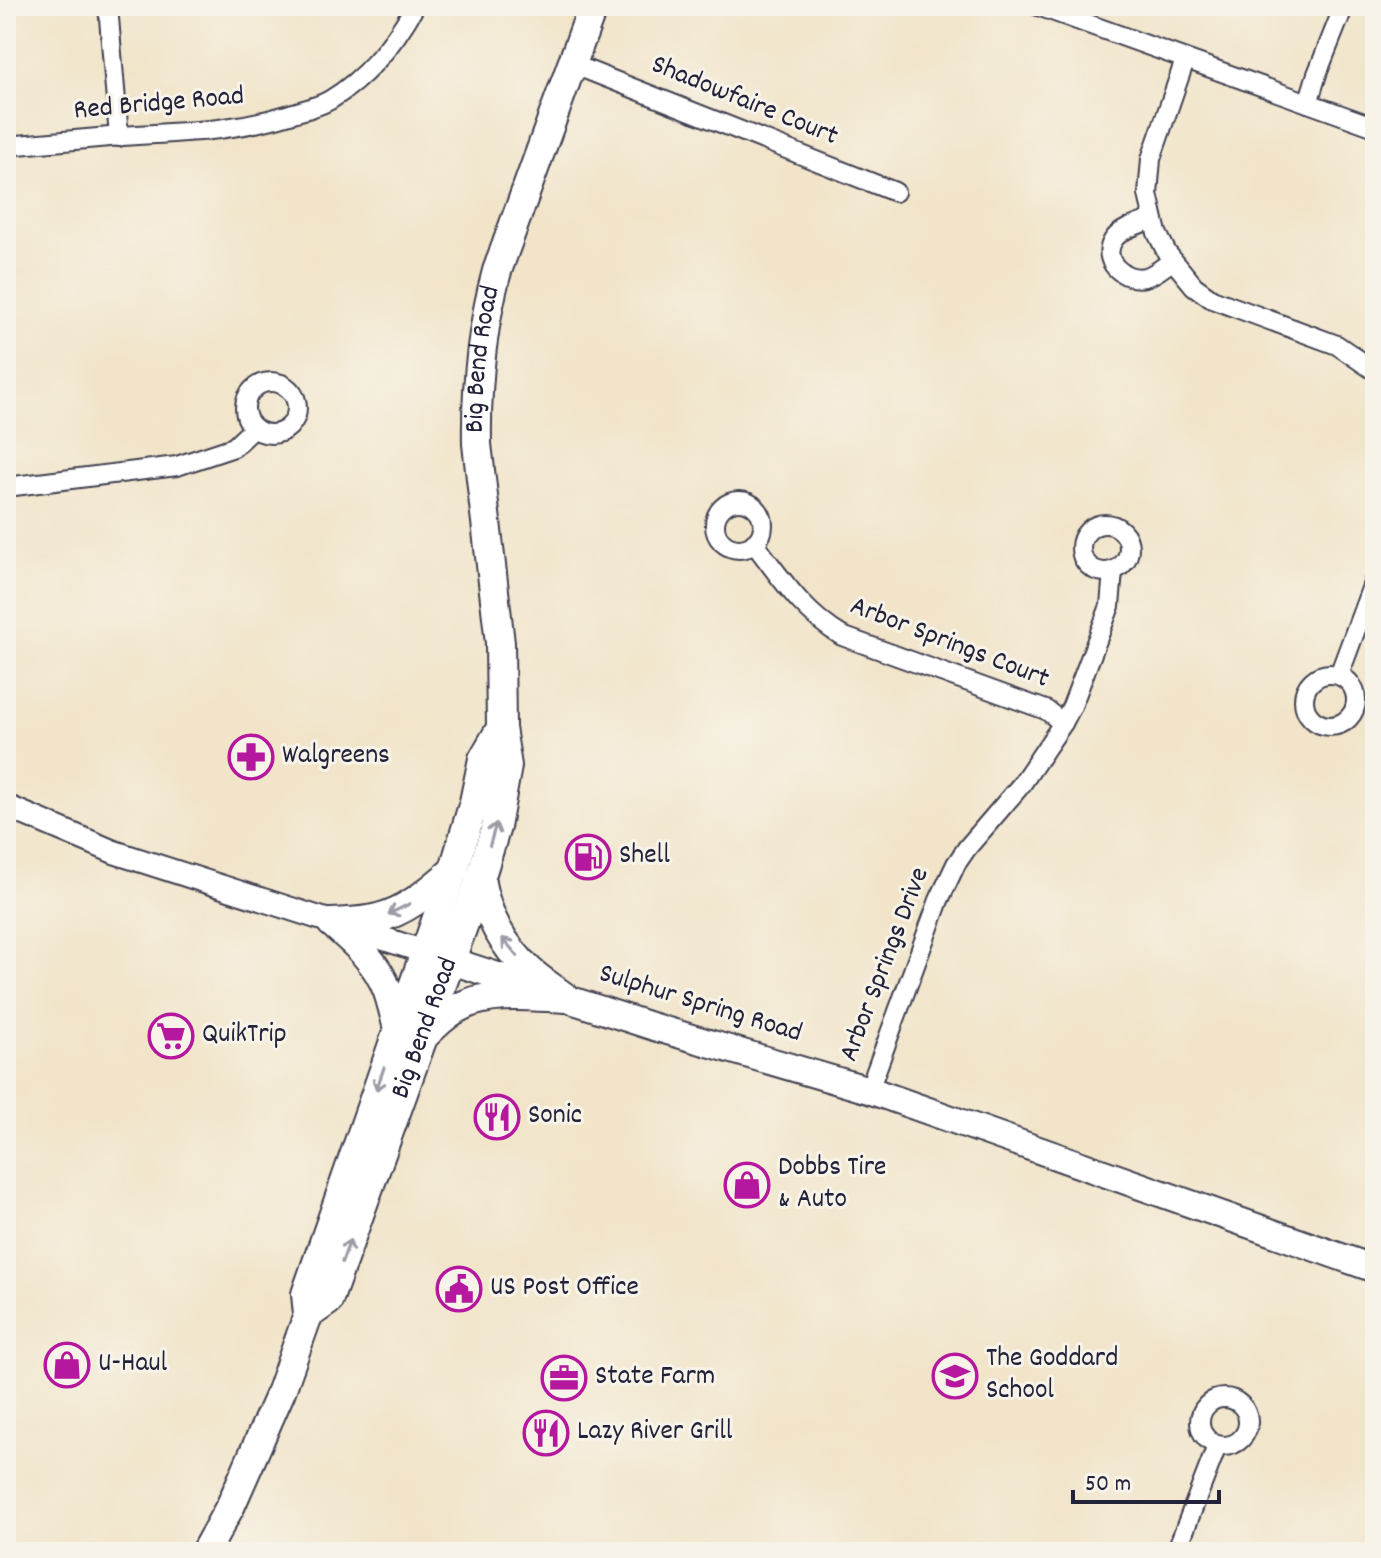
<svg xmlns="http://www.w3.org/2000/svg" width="1381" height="1558" font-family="Dekko,sans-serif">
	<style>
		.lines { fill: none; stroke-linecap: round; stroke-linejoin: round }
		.minor-casing { stroke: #413f50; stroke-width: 22 }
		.tertiary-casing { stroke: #413f50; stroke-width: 26 }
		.secondary-casing { stroke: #413f50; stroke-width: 30 }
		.primary-casing { stroke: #413f50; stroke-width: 32 }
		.minor { stroke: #fff; stroke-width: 18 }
		.tertiary { stroke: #fff; stroke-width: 22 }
		.secondary { stroke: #fff; stroke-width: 26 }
		.primary { stroke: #fff; stroke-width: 28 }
		.oneway { stroke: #9c9ca7 }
		.labels { text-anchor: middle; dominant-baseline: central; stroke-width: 6; stroke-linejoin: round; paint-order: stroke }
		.street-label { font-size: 28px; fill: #22223b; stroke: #f7f3e8 }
		.poi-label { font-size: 28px; fill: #22223b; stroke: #f7f3e8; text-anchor: start }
	</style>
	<rect width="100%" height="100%" fill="#f7f3e8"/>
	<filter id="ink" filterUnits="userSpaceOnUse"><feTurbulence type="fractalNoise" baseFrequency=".0125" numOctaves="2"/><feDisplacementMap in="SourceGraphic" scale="16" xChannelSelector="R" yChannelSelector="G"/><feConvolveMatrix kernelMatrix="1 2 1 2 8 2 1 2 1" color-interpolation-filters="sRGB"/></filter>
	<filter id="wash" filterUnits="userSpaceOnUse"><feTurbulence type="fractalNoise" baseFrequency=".006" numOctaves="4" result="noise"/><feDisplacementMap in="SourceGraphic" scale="32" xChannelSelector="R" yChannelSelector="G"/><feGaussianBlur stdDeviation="1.8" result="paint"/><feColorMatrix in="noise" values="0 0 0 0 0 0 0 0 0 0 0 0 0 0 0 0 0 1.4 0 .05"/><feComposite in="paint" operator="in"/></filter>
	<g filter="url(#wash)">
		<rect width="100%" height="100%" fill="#f1e4c9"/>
	</g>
	<g filter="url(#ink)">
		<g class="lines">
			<g class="minor-casing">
				<g id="minor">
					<polyline points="108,6 119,137"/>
					<polyline points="1038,6 1375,127"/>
					<polyline points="1185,60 1151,159 1148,194 1157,233 1167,253 1194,286 1212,299 1337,345 1375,371"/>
					<polyline points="572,64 895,192"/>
					<polyline points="1308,103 1317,74 1344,6"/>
					<path d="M 6,146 C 44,143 83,139 121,136 C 181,132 233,132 290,114 C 303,110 318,107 330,100 C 366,78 395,42 415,6"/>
					<path d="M 1153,219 C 1140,224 1122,228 1114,239 C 1099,260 1124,282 1145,277 C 1155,275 1164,266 1172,261"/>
					<circle cx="271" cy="408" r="26"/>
					<polyline points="6,487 177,466 234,447 254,428"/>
					<circle cx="739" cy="525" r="24"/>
					<circle cx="1105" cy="548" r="24"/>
					<path d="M 754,543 C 781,578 803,613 842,636 L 1046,710 L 1063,723"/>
					<circle cx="1330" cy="700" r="26"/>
					<polyline points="1339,675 1375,578"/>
					<polyline points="869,1090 939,900 956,864 967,848 1021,785 1063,723 1072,706 1110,606 1113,571"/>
					<circle cx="1224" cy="1422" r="24"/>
					<polyline points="1176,1552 1217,1446"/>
				</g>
			</g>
			<g class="tertiary-casing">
				<polyline id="tertiary" points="6,806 114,852 425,952"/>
			</g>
			<g class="secondary-casing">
				<polyline id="secondary" points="430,954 654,1027 869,1090 1375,1269"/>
			</g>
			<g class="primary-casing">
				<g id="primary">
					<path d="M 480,879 C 487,916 502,945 530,971 C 541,981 554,989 566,998"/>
					<path d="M 332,923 C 347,922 363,922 378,918 C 408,911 431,889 454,870"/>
					<path d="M 332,923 C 355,943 378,963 388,992 C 392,1004 395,1017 398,1029"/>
					<path d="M 423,1037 C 435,1025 448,1012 464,1005 C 493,991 534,997 566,998"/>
					<path id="s1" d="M 308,1315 L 328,1301 L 480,879 L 496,827 L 507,766 L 501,728 L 500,643 L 477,444 C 476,386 482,326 497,271 L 593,6"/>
					<polyline points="205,1552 231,1505 281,1391 308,1315 306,1294 454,869 474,802 483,759 501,728"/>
				</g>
			</g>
			<use href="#minor" class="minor"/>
			<use href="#tertiary" class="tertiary"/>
			<use href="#secondary" class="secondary"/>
			<use href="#primary" class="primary"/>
		</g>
		<defs><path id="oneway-shaft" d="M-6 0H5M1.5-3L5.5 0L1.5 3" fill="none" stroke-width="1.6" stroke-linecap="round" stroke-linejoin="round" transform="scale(2)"/></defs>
		<g class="oneway">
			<use href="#oneway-shaft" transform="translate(493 834) rotate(-74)"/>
			<use href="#oneway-shaft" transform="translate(399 909) rotate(154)"/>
			<use href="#oneway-shaft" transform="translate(510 947) rotate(-130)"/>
			<use href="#oneway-shaft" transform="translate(380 1079) rotate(109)"/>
			<use href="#oneway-shaft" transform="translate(346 1251) rotate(-70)"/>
		</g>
	</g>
	<defs>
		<g id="pharmacy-ring" transform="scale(2.3)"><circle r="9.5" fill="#f7f3e8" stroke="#b5179e" stroke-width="1.5"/><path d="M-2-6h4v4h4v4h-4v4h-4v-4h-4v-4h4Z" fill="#b5179e"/></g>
		<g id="fuel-ring" transform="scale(2.3)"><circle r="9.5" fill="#f7f3e8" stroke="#b5179e" stroke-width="1.5"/><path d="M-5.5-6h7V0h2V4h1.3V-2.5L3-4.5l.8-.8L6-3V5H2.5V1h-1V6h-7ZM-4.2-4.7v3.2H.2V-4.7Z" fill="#b5179e"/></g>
		<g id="supermarket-ring" transform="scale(2.3)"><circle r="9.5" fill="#f7f3e8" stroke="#b5179e" stroke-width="1.5"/><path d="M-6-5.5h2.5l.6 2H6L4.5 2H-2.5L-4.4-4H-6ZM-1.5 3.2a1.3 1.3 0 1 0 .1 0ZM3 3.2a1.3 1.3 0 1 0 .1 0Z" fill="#b5179e"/></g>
		<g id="restaurant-ring" transform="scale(2.3)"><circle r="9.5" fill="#f7f3e8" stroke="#b5179e" stroke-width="1.5"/><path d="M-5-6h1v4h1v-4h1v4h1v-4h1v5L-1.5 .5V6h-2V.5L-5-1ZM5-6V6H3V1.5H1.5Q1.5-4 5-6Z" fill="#b5179e"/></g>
		<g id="shop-ring" transform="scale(2.3)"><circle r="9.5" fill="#f7f3e8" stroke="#b5179e" stroke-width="1.5"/><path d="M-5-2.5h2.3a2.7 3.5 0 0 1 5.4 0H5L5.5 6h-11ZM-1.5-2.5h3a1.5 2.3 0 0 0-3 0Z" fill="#b5179e"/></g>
		<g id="civic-ring" transform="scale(2.3)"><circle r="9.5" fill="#f7f3e8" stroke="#b5179e" stroke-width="1.5"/><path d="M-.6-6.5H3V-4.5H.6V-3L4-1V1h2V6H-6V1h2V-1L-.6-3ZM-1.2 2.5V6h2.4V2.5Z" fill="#b5179e"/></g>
		<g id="school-ring" transform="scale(2.3)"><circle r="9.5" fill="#f7f3e8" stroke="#b5179e" stroke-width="1.5"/><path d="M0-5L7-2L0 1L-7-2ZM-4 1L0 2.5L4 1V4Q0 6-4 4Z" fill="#b5179e"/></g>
		<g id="office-ring" transform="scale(2.3)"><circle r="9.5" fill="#f7f3e8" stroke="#b5179e" stroke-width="1.5"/><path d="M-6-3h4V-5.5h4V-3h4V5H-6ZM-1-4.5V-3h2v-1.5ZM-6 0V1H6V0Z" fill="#b5179e"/></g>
	</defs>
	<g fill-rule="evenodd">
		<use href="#pharmacy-ring" x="251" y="757"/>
		<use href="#fuel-ring" x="588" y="857"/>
		<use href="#supermarket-ring" x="171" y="1036"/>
		<use href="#restaurant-ring" x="497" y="1117"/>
		<use href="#shop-ring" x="747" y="1185"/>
		<use href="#civic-ring" x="459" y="1289"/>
		<use href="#shop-ring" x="67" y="1365"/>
		<use href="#school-ring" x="955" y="1376"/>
		<use href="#office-ring" x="564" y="1378"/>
		<use href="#restaurant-ring" x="546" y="1433"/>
	</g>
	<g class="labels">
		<g class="street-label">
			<text transform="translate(744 102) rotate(22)">Shadowfaire Court</text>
			<text transform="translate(159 105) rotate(-5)">Red Bridge Road</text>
			<text stroke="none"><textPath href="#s1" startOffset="998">Big Bend Road</textPath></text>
			<text transform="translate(949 644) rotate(21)">Arbor Springs Court</text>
			<text transform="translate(886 965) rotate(-69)">Arbor Springs Drive</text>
			<text transform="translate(700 1005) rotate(17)">Sulphur Spring Road</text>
			<text stroke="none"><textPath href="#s1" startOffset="314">Big Bend Road</textPath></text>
		</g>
		<g class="poi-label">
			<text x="282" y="757">Walgreens</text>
			<text x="619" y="857">Shell</text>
			<text x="202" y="1036">QuikTrip</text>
			<text x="528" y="1117">Sonic</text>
			<text x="778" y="1169">Dobbs Tire<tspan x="778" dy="32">&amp; Auto</tspan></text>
			<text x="490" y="1289">US Post Office</text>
			<text x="986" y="1360">The Goddard<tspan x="986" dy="32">School</tspan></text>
			<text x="98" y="1365">U-Haul</text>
			<text x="595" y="1378">State Farm</text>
			<text x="577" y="1433">Lazy River Grill</text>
		</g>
	</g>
	<rect width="1381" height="1558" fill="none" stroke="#f7f3e8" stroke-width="32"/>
	<path d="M1073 1490v12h146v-12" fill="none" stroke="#22223b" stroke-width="4"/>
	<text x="1085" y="1490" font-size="24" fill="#22223b" stroke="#f7f3e8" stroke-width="6" paint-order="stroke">50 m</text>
</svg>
